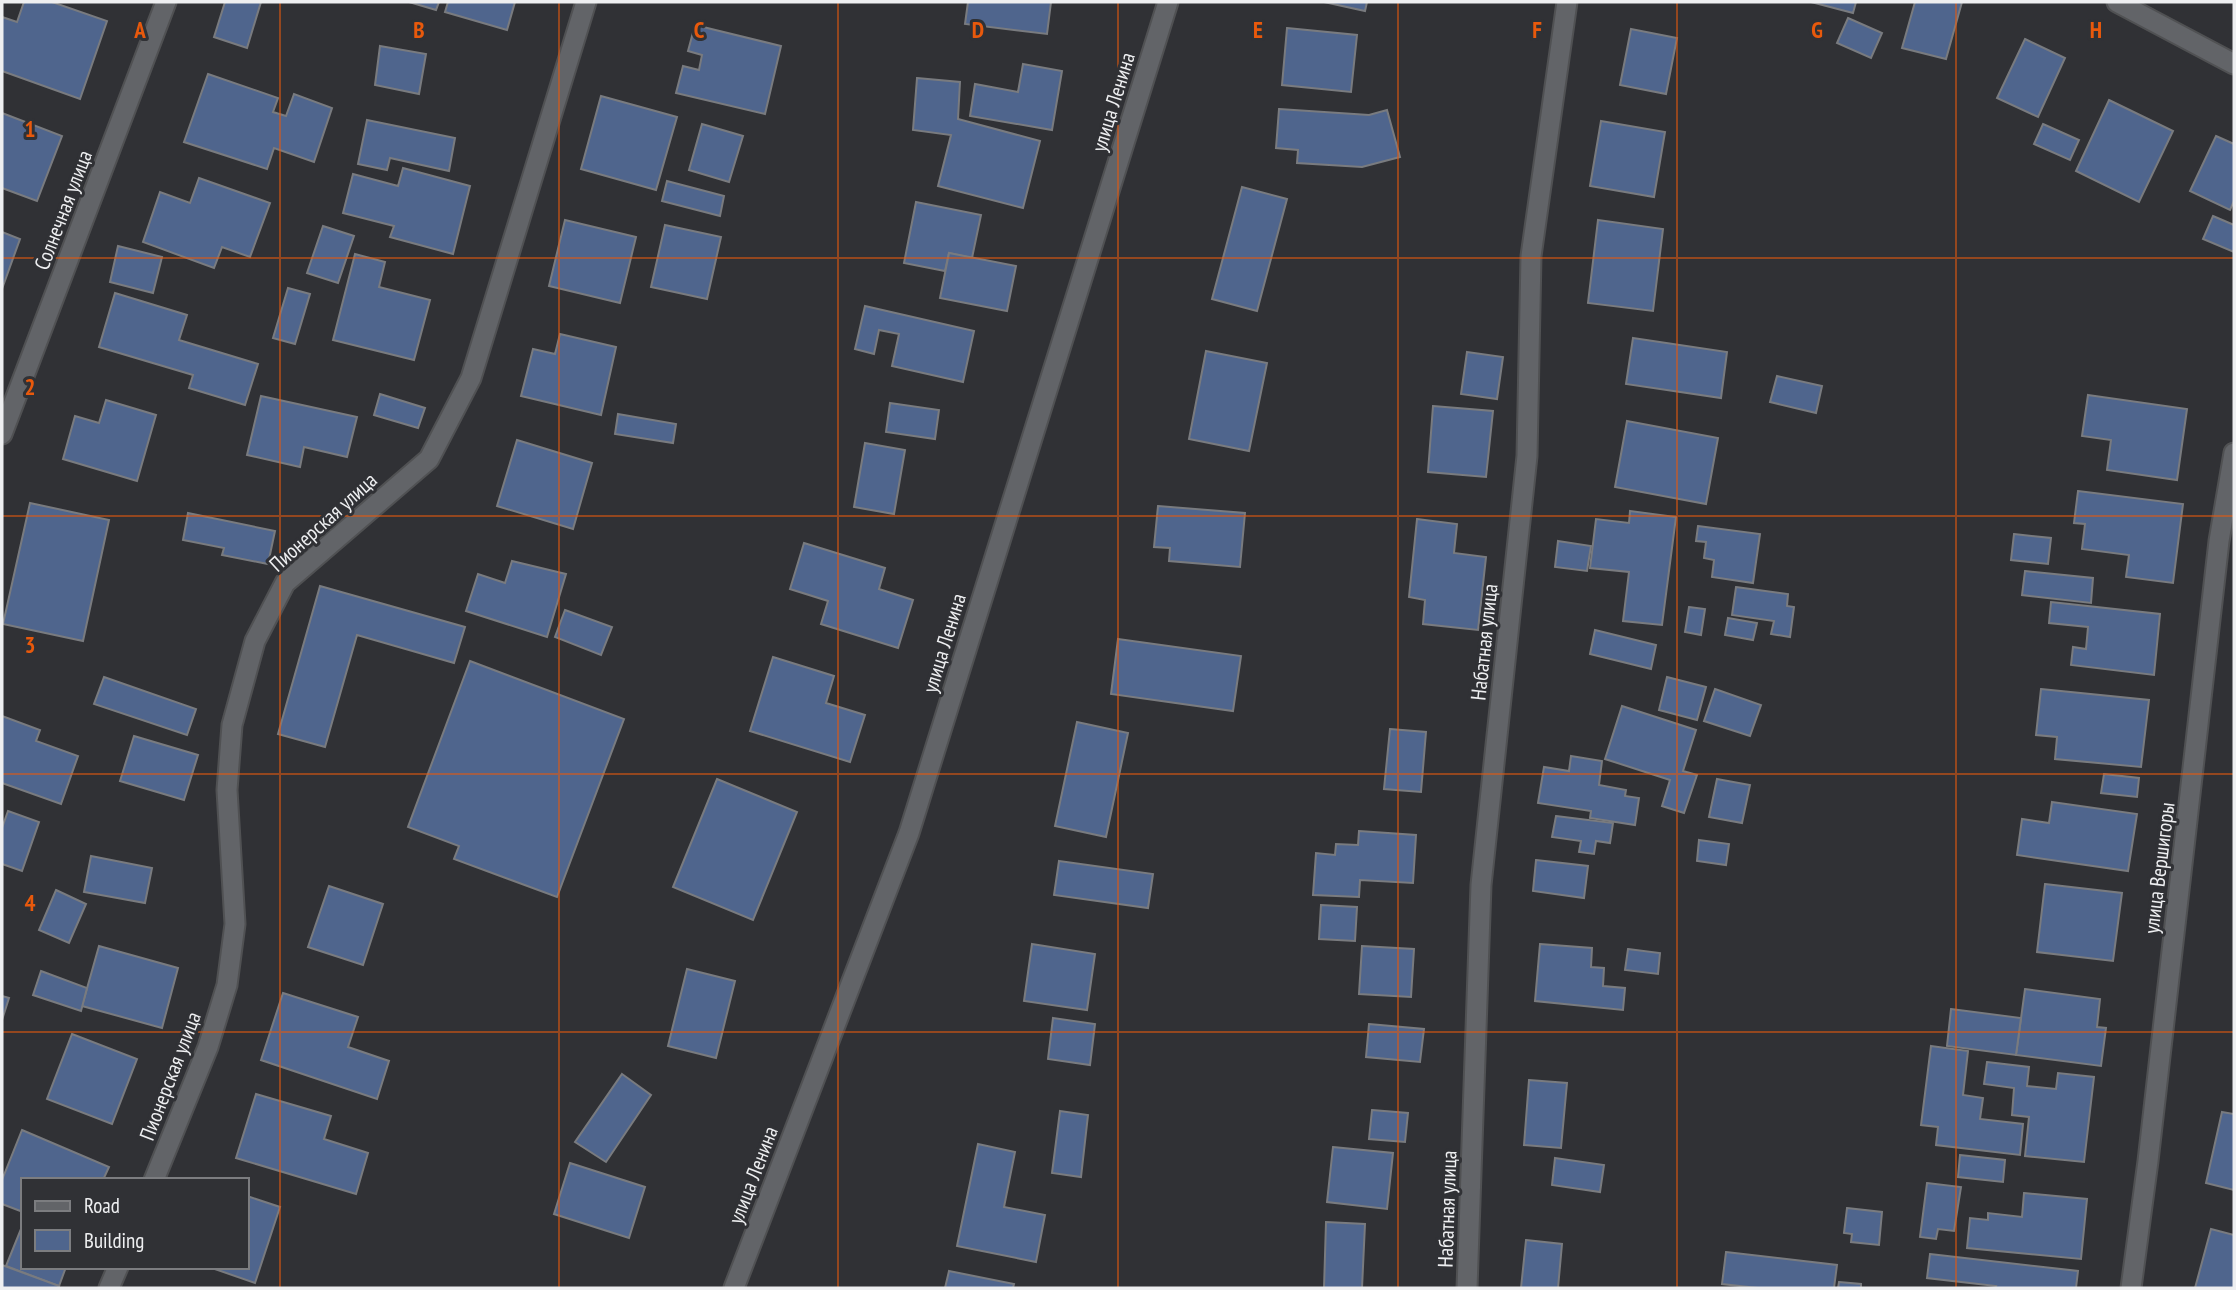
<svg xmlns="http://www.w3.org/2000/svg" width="2236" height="1290" font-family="'PT Sans Narrow',sans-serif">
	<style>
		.building { fill: #4f658d; stroke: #797b7f; stroke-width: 2 }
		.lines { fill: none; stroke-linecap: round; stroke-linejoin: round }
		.minor-casing { stroke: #505153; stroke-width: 23 }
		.tertiary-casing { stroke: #505153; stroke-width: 23 }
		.minor { stroke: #626468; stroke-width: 19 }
		.tertiary { stroke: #626468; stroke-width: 19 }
		.grid { fill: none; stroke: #e8590c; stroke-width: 2; stroke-opacity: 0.55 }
		.labels { text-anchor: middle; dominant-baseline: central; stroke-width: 6; stroke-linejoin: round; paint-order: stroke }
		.street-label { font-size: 21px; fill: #eeeff1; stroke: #303135 }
		.grid-label { font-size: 23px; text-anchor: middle; font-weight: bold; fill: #e8590c; stroke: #303135; stroke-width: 6; stroke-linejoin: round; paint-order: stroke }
	</style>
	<rect width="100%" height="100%" fill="#303135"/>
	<g class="building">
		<polygon points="24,2 52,2 107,21 80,99 2,71 2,17 17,22"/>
		<polygon points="225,2 261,2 247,48 214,37"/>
		<polygon points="409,2 439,2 436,10"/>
		<polygon points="448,2 515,2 507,30 445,12"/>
		<polygon points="968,2 1051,2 1047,34 965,24"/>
		<polygon points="1324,2 1367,2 1365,11"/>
		<polygon points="1811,2 1856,2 1853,13"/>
		<polygon points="1915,2 1962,2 1946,59 1902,48"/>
		<polygon points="1848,18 1882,33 1871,58 1837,43"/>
		<polygon points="695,25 781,46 765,114 676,93 683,66 699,70 702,55 688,51"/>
		<polygon points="1287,28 1357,35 1351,92 1282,85"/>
		<polygon points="1631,29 1677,38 1666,94 1620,85"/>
		<polygon points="2025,39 2065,58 2038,117 1997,98"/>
		<polygon points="380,46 426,54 419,94 375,85"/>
		<polygon points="1023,64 1062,71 1052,130 970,116 975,84 1018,92"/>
		<polygon points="208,74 278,98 273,112 286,116 294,94 332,108 314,162 274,148 267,169 184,142"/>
		<polygon points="917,78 960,82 958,119 1040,141 1023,208 938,186 951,135 913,130"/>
		<polygon points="601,96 677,117 656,190 581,169"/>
		<polygon points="2109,100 2173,131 2139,202 2076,171"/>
		<polygon points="1279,109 1369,115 1387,110 1400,157 1362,167 1297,163 1298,150 1276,148"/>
		<polygon points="2,113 62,136 37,201 2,188"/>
		<polygon points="367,120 455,138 449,171 390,158 387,170 358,164"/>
		<polygon points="1601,121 1665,132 1654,197 1590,186"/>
		<polygon points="702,124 743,136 729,182 689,170"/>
		<polygon points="2043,124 2079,140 2070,160 2034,144"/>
		<polygon points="2216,136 2234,144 2234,201 2230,210 2190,191"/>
		<polygon points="403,168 470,186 453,254 390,237 394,226 343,213 353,174 398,186"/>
		<polygon points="199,178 270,203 250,257 222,247 214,268 143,242 160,192 190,203"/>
		<polygon points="667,181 724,196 720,216 662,201"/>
		<polygon points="1242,187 1287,199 1257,311 1212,299"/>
		<polygon points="916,202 981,215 972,258 949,253 945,271 904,263"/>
		<polygon points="2213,216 2234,225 2234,252 2203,239"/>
		<polygon points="565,220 636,237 620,303 549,286"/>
		<polygon points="1598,220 1663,229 1653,311 1588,303"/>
		<polygon points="665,225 721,237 707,299 651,287"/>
		<polygon points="323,226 354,236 338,283 307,273"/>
		<polygon points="2,232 20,239 2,289"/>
		<polygon points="118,246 162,257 153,293 110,282"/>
		<polygon points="949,253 1016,266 1007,311 940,298"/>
		<polygon points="355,254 385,262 379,287 430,300 414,360 333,340"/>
		<polygon points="288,288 310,294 295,344 273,338"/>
		<polygon points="115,293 187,315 179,340 258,364 245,405 189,388 193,375 99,347"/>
		<polygon points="865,306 974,331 963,382 892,366 899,334 879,330 874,354 855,349"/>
		<polygon points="560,334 616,347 601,415 521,396 533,349 555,354"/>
		<polygon points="1633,338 1727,352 1721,398 1626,384"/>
		<polygon points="1206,351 1267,363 1249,451 1189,439"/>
		<polygon points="1467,352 1503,357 1497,399 1461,394"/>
		<polygon points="1777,376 1822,386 1816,413 1770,402"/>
		<polygon points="380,394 425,408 418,428 374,415"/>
		<polygon points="2088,395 2187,409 2177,480 2107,470 2111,440 2082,436"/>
		<polygon points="261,396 357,417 347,457 304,447 300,467 247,455"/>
		<polygon points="106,400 156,415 137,481 63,459 75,416 99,423"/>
		<polygon points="890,403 939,410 935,439 886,432"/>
		<polygon points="1433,406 1493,411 1486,477 1428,472"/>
		<polygon points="618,414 676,424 673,443 615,434"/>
		<polygon points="1627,421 1718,438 1706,504 1615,487"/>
		<polygon points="517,440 592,463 573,529 497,506"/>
		<polygon points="865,443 905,450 894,514 854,507"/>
		<polygon points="2078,491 2183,504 2173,583 2126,577 2129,555 2082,549 2085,524 2074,523"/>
		<polygon points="30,503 109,520 83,641 3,624"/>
		<polygon points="1158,506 1245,513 1240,567 1169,561 1170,548 1154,547"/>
		<polygon points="1630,511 1676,517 1662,625 1623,621 1629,572 1590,568 1596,519 1629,523"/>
		<polygon points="188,513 275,531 268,564 222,555 224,548 183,540"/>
		<polygon points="1417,519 1457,524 1454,553 1486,557 1478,630 1423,624 1425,600 1409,597"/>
		<polygon points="1698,526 1760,534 1753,583 1712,577 1714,560 1704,558 1706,542 1696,541"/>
		<polygon points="2014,534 2051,538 2048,564 2011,560"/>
		<polygon points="1558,541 1591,546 1587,571 1555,567"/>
		<polygon points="804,543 885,568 879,589 913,600 898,648 821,624 828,601 790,589"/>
		<polygon points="512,561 566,574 547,637 466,611 478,574 505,583"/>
		<polygon points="2025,571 2093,578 2091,603 2022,595"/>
		<polygon points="320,586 465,627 454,663 357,635 325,747 278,734"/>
		<polygon points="1736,587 1788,594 1787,606 1794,607 1790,637 1771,634 1774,621 1732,615"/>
		<polygon points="2051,602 2160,614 2154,675 2071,665 2073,647 2086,649 2088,627 2049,623"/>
		<polygon points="1689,607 1705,609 1701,635 1685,632"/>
		<polygon points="565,610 612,627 601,655 555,637"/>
		<polygon points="1728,618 1757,623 1753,640 1725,635"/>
		<polygon points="1595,630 1656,645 1651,669 1590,654"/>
		<polygon points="1118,639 1241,656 1233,711 1111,694"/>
		<polygon points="773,657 834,676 826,703 865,715 850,762 750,731"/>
		<polygon points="470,661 624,719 557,897 454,859 459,846 408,827"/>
		<polygon points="104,677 196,709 187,735 94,704"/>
		<polygon points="1667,677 1706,687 1697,720 1659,710"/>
		<polygon points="1715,689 1761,705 1750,736 1704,721"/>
		<polygon points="2041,689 2149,700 2141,767 2055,759 2057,737 2036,735"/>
		<polygon points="1622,706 1696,730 1683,771 1697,775 1684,813 1662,806 1670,780 1605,759"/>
		<polygon points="2,716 40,730 36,741 78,756 61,804 2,783"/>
		<polygon points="1077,722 1128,733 1106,837 1055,826"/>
		<polygon points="1390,729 1426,732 1421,792 1384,789"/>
		<polygon points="134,736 198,755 184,800 120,781"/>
		<polygon points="1571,756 1602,761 1599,785 1626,790 1625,796 1639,798 1635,825 1590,818 1591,811 1538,803 1544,767 1569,771"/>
		<polygon points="2104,774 2139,778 2137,797 2101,793"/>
		<polygon points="717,779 797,812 753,920 673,887"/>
		<polygon points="1717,779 1750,785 1742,823 1709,817"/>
		<polygon points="2052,802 2137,814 2128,871 2017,855 2022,819 2049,823"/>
		<polygon points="8,811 39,822 22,871 2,864 2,828"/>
		<polygon points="1556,816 1613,823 1610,843 1596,841 1594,854 1579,852 1581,841 1552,837"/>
		<polygon points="1359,831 1416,835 1413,883 1360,880 1359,897 1313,895 1316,853 1335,855 1336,844 1358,845"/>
		<polygon points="1699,840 1729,844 1726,865 1697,861"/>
		<polygon points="91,856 152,868 145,903 84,892"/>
		<polygon points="1536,860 1588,866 1584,898 1533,891"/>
		<polygon points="1059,861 1153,874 1148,908 1054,895"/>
		<polygon points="2045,884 2122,893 2113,961 2037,952"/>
		<polygon points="329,886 383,904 363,965 308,947"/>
		<polygon points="56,890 86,904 69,943 39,930"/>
		<polygon points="1321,905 1357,907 1355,941 1319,939"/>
		<polygon points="1032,944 1095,954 1087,1010 1024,1001"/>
		<polygon points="1540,944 1592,948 1591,967 1604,968 1603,986 1625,988 1623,1010 1535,1001"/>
		<polygon points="99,946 178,968 162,1028 82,1006"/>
		<polygon points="1362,946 1414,949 1411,997 1359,994"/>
		<polygon points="1628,949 1660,953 1658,974 1625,970"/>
		<polygon points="687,969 735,981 716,1058 668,1046"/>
		<polygon points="41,971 87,988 81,1011 33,995"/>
		<polygon points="2025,989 2100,999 2097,1027 2106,1028 2101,1066 2016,1055"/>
		<polygon points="283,993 358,1017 348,1047 389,1061 377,1099 261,1060"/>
		<polygon points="2,996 9,998 2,1020"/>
		<polygon points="1951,1009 2021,1018 2016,1055 1947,1046"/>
		<polygon points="1053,1018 1095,1024 1090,1065 1048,1059"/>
		<polygon points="1369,1024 1424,1029 1420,1062 1366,1057"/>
		<polygon points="72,1034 137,1059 112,1124 47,1099"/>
		<polygon points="1931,1046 1968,1051 1963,1095 1983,1098 1980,1119 2023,1124 2020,1155 1936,1145 1938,1127 1921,1125"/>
		<polygon points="1987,1062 2029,1067 2027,1086 2056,1089 2058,1073 2094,1077 2084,1162 2025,1156 2029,1117 2012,1115 2014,1088 1984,1084"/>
		<polygon points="622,1074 651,1095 606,1162 575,1142"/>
		<polygon points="1529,1080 1567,1083 1561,1148 1524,1145"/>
		<polygon points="256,1094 331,1116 324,1139 368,1153 356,1194 236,1158"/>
		<polygon points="1372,1110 1408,1113 1405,1142 1369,1139"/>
		<polygon points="1060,1111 1088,1115 1081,1177 1052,1173"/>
		<polygon points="2222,1112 2234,1114 2234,1190 2206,1183"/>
		<polygon points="22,1130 109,1167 103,1180 23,1180 23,1212 2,1204 2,1180"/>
		<polygon points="978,1144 1015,1152 1004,1207 1045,1215 1036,1262 957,1246"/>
		<polygon points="1333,1147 1393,1153 1387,1209 1327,1202"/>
		<polygon points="1960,1155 2005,1160 2003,1182 1958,1177"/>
		<polygon points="1555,1158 1604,1165 1600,1192 1552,1185"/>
		<polygon points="570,1163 645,1187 629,1238 554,1214"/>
		<polygon points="1927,1183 1961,1187 1954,1231 1938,1229 1936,1239 1920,1237"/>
		<polygon points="2024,1193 2087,1199 2081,1259 1967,1248 1970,1218 1988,1220 1988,1213 2022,1217"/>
		<polygon points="247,1196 280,1207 255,1283 209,1267 247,1267"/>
		<polygon points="1847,1208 1882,1212 1879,1245 1851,1242 1852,1234 1844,1233"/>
		<polygon points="1326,1222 1365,1224 1362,1288 1324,1288"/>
		<polygon points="21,1229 23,1230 23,1267 66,1267 59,1286 6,1266"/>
		<polygon points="2211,1229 2234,1235 2234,1288 2195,1288"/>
		<polygon points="1526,1240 1562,1244 1558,1288 1521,1288"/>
		<polygon points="1726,1252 1837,1265 1834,1288 1758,1288 1722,1284"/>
		<polygon points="1930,1254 2078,1271 2076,1288 1995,1288 1996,1286 1927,1278"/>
		<polygon points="2,1265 59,1286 58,1288 2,1288"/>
		<polygon points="949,1271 1014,1284 1013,1288 945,1288"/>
		<polygon points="1839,1282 1861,1284 1861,1288 1838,1288"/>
	</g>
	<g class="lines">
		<g class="minor-casing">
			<g id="minor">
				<polyline points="2117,2 2234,64"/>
				<polyline points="2,434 166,2"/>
				<polyline points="154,1180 208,1047 227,985 235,924 227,790 232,725 255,641 285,583 429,459 471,378 586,2"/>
				<polyline points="109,1288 118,1267"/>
				<polyline points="1467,1288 1481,885 1527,456 1531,256 1567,2"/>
				<polyline points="2131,1288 2148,1161 2219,541 2234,453"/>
			</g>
		</g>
		<g class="tertiary-casing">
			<polyline id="tertiary" points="734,1288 909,833 1168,2"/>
		</g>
		<use href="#minor" class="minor"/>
		<use href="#tertiary" class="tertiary"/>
	</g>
	<path class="grid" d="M 280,2 L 280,1288M 559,2 L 559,1288M 838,2 L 838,1288M 1118,2 L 1118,1288M 1398,2 L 1398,1288M 1677,2 L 1677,1288M 1956,2 L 1956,1288M 2,258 L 2234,258M 2,516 L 2234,516M 2,774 L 2234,774M 2,1032 L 2234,1032"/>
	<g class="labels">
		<g class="street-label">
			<text transform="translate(1113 102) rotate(-73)">улица Ленина</text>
			<text transform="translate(63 210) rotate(-69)">Солнечная улица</text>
			<text transform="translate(323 522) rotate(-42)">Пионерская улица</text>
			<text transform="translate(1484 642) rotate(-84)">Набатная улица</text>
			<text transform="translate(944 643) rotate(-73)">улица Ленина</text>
			<text transform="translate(2159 868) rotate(-83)">улица Вершигоры</text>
			<text transform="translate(170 1076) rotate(-69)">Пионерская улица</text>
			<text transform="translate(753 1175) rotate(-69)">улица Ленина</text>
			<text transform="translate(1447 1209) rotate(-88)">Набатная улица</text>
		</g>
	</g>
	<g class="grid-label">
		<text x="140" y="38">A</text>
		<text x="419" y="38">B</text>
		<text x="699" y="38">C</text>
		<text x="978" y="38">D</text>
		<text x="1258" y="38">E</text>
		<text x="1537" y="38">F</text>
		<text x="1817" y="38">G</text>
		<text x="2096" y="38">H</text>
		<text x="30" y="137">1</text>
		<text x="30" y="395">2</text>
		<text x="30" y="653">3</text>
		<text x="30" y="911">4</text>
	</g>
	<rect width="2236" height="1290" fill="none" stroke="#eeeff1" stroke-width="7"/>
	<rect x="21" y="1178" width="228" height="91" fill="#303135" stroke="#7c7d80" stroke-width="2"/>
	<rect x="35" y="1201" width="35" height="10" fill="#626468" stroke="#7c7d80" stroke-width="2"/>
	<text x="84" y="1213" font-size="21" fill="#eeeff1">Road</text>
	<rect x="35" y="1230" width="35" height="21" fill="#4f658d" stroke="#7c7d80" stroke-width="2"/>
	<text x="84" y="1248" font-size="21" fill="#eeeff1">Building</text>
</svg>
